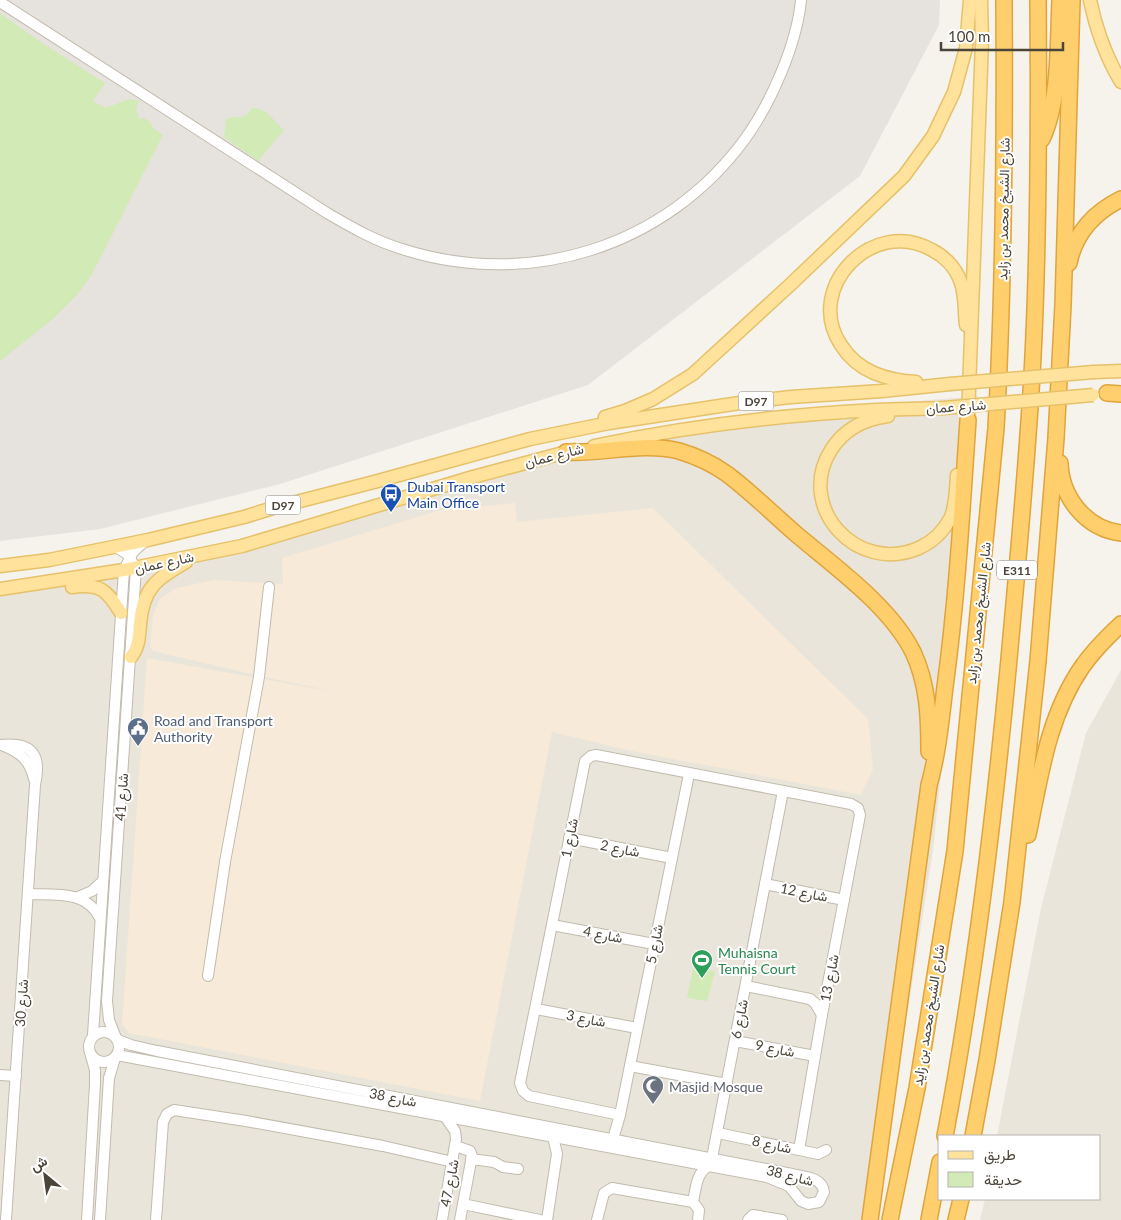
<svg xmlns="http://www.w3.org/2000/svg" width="1121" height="1220" font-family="Lato,Vazirmatn,sans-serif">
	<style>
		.residential { fill: #eae5da }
		.commercial { fill: #f7ead8 }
		.industrial { fill: #e6e2dd }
		.green { fill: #d2eab5 }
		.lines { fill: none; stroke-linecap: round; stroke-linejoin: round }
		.minor-casing { stroke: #c2bbae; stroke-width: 12 }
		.major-casing { stroke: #e6c16a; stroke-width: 15 }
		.highway-casing { stroke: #e0a43c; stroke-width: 18 }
		.minor { stroke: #fff; stroke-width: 10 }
		.major { stroke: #ffe39c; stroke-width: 12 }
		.highway { stroke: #ffcf6e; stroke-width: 15 }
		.major-bridge-casing { stroke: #e6c16a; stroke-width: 15; stroke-linecap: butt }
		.major-bridge { stroke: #ffe39c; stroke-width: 12 }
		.labels { text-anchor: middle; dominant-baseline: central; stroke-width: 4; stroke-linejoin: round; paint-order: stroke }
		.shield { fill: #fff; stroke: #817c74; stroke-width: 1 }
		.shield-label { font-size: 12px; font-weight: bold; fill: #4b4439 }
		.street-label { font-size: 14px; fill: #4b4439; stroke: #fff }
		.transit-label { font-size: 14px; fill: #164399; stroke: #fff; text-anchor: start }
		.service-label { font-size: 14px; fill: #4e5e75; stroke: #fff; text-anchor: start }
		.leisure-label { font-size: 14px; fill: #27864d; stroke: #fff; text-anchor: start }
		.worship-label { font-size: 14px; fill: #5b616d; stroke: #fff; text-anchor: start }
	</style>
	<rect width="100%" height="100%" fill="#f6f3ec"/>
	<g class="residential">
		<polygon points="978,396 962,573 933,850 889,1132 866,1220 0,1220 0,583 162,563 566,452 808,410"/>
		<polygon points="1121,670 1121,1220 980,1220 985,1199 1100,1199 1100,1136 997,1136 1041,908 1086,733"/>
	</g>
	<polygon class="commercial" points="515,503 517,522 653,508 868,719 873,769 861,795 627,750 552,732 480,1101 129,1033 122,1024 147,658 341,693 260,676 153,651 150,647 153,615 160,599 176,588 214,580 283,584 282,558 441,510"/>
	<polygon class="industrial" points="0,0 940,0 939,25 860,176 588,385 280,484 100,529 0,541"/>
	<g class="green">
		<polygon points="0,13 42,43 105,83 93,101 106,108 129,99 139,101 136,109 139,119 144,118 150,122 153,128 163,135 91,276 77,295 54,318 0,361"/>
		<path d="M 252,108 C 266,107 274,121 284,130 L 258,161 L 224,137 L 226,119 C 240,114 241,123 252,108 Z"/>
		<polygon points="693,968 715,971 707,1001 687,998"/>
	</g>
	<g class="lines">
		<g class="minor-casing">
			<g id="minor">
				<path d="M 0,2 L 327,213 C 351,227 375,241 402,249 C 529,290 666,247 745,139 C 771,103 797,44 801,0"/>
				<polyline points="116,547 127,554 136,568 107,1001 109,1020 116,1038"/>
				<path d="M 0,745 C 32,742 42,754 35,785 L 6,1220"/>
				<path d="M 4,746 C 21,753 30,761 34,779"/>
				<polyline points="569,838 672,858"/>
				<polyline points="765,884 844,900"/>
				<path d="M 28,894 C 55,895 86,890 100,918"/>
				<polyline points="78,897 92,891 103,881"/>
				<polyline points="552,925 654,944"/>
				<polyline points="208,976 225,862 259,677 269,587"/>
				<polyline points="746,986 810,999 815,1003 822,1015"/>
				<polyline points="536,1009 637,1028"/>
				<circle cx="104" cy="1047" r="15"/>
				<polyline points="93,1035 124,570 133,552 145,541"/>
				<polyline points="735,1041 815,1056"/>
				<path d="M 117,1055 L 767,1177 L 789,1186 L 801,1201 L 808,1204 L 819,1202 L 824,1192 C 822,1177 805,1177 792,1174 L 157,1051 L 131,1045 L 118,1040"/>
				<polyline points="630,1066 727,1084"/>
				<polyline points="0,1075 16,1076"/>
				<polyline points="620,1115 529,1096 523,1091 520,1083 585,761 591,756 596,755 851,804 858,808 860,815 822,1015 799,1150"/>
				<polyline points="718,1133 818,1154 826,1150"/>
				<polyline points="613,1139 620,1115 689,774"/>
				<polyline points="456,1146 470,1151 472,1156 460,1220"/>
				<polyline points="712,1158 783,791"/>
				<polyline points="471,1159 494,1162 503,1167 518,1169"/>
				<path d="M 693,1202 C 696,1188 696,1174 708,1166"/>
				<polyline points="463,1204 540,1220"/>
				<polyline points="87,1220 95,1084 95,1070 91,1056"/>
				<polyline points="100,1220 109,1078 115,1058"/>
				<polyline points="156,1220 163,1122 167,1114 174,1110 246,1121 383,1146 453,1162"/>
				<polyline points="442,1220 456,1139 455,1131 446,1118"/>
				<polyline points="547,1220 557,1154 553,1137"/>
				<polyline points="597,1220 604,1193 612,1188 693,1202 699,1210 698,1220"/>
				<polyline points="748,1220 753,1215 782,1220"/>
			</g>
		</g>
		<g class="major-casing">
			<g id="major">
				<path d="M 1090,0 C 1096,29 1106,57 1121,82"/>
				<polyline points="1094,372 1121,371"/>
				<path d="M 916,382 C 886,380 858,372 841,345 C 803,288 873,216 932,250 C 944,256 955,267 960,280 C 966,295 964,310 966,325"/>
				<path d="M 888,416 C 865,419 844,429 831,450 C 795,507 857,575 919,548 C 932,542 944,531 951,517 C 956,504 956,489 957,475"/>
				<polyline points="605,417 625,411 653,399 693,374 791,284 904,176 933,136 954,92 966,48 970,0"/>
				<polyline points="968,417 982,41 981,0"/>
				<path d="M 594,446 C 687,426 781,415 876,410 C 898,409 921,409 944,408"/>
				<polyline points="0,566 49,560 148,540 244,517 273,508 374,482 530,439 609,423 746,402 791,397 882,391 950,384"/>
				<path d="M 72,587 C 100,583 107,590 121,613"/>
				<polyline points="0,589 124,570 242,546 473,477 574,450"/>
				<path d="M 131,657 C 139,647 139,637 140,624 C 143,588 156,579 186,562"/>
			</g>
		</g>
		<g class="highway-casing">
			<g id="highway">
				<path d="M 1042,139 C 1060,101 1058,42 1060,0"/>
				<path d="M 1069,263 C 1075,233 1093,213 1121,199"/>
				<polyline points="1107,393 1121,394"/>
				<path d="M 566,452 C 604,454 641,442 679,451 C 696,456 713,464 727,474 C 751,492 773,514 796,534 C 835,567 890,606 913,652 C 928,684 929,717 929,752"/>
				<path d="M 1060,463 C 1061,497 1086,529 1121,533"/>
				<path d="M 1028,835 C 1040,777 1048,716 1082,667 C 1093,651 1107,637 1121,624"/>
				<path d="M 945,1136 C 975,978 994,819 1009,659 C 1018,558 1028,457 1033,356 C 1039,237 1039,119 1038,0"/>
				<polyline points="973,1136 987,1060 1012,902 1038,661 1056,438 1063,305 1072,0"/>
				<path d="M 870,1220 L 929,785 C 938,753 941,720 945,687 C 957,599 962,509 968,420"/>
				<path d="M 890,1220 L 917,1088 L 955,851 L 996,428 C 1004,285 1005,143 1004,0"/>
				<polyline points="929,1220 940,1162"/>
				<polyline points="956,1220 961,1199"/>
			</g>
		</g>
		<use href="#minor" class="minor"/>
		<use href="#major" class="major"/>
		<use href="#highway" class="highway"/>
		<g class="major-bridge-casing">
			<g id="major-bridge">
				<polyline points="950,384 1094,372"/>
				<polyline points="944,408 1093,395"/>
			</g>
		</g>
		<use href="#major-bridge" class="major-bridge"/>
	</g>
	<defs>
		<g id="bus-pin" transform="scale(1.125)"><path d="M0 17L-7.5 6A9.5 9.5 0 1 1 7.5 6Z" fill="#1a4fb4" stroke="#fff"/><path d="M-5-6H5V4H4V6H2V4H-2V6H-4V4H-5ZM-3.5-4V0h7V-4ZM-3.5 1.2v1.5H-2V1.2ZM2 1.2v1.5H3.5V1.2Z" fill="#fff"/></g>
		<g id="civic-pin" transform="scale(1.125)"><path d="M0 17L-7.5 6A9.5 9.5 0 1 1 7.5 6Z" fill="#5c6f8a" stroke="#fff"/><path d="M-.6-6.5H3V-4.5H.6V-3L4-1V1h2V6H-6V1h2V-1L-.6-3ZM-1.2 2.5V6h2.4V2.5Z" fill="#fff"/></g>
		<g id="stadium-pin" transform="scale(1.125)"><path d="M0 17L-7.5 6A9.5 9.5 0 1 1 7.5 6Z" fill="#2e9e5b" stroke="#fff"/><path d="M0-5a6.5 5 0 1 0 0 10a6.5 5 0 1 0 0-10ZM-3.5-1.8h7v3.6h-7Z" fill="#fff"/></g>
		<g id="mosque-pin" transform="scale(1.125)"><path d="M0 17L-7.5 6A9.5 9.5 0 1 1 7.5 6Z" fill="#6b7280" stroke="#fff"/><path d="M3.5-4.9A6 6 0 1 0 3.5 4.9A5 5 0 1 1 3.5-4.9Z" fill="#fff"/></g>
	</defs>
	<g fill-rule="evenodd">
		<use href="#bus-pin" x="391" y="494"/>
		<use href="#civic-pin" x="138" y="728"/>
		<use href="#stadium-pin" x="702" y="960"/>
		<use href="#mosque-pin" x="653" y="1086"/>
	</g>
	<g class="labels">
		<g class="shield">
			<rect x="738.5" y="391.5" width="35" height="19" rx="4"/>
			<rect x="265.5" y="495.5" width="35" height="19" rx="4"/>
			<rect x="997" y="560.5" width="40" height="19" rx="4"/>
		</g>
		<g class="shield-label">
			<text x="756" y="401">D97</text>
			<text x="283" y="505">D97</text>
			<text x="1017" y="570">E311</text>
		</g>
		<g class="street-label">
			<text transform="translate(1003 209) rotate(-89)">شارع الشيخ محمد بن زايد</text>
			<text transform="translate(956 406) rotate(-4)">شارع عمان</text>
			<text transform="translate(554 455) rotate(-14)">شارع عمان</text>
			<text transform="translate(164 562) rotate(-12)">شارع عمان</text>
			<text transform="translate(978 613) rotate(-84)">شارع الشيخ محمد بن زايد</text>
			<text transform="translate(121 797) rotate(-86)">شارع 41</text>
			<text transform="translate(569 838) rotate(-79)">شارع 1</text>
			<text transform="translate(620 848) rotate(11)">شارع 2</text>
			<text transform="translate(804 892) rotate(11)">شارع 12</text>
			<text transform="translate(603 934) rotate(11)">شارع 4</text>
			<text transform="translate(654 944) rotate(-79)">شارع 5</text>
			<text transform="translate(829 978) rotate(-79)">شارع 13</text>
			<text transform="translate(21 1003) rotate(-86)">شارع 30</text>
			<text transform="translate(928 1015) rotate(-81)">شارع الشيخ محمد بن زايد</text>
			<text transform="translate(586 1018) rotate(11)">شارع 3</text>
			<text transform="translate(739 1019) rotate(-79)">شارع 6</text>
			<text transform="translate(775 1048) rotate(11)">شارع 9</text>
			<text transform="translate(393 1097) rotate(11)">شارع 38</text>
			<text transform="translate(772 1144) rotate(12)">شارع 8</text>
			<text transform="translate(790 1175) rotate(14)">شارع 38</text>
			<text transform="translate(449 1183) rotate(-79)">شارع 47</text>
		</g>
		<g class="transit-label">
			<text x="407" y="486">Dubai Transport<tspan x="407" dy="16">Main Office</tspan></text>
		</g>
		<g class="service-label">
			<text x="154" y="720">Road and Transport<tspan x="154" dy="16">Authority</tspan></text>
		</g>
		<g class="leisure-label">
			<text x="718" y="952">Muhaisna<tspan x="718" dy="16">Tennis Court</tspan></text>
		</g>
		<g class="worship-label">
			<text x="669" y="1086">Masjid Mosque</text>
		</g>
	</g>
	<rect x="938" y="1135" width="162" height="65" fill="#ffffff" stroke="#b7b4b0"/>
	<rect x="948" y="1151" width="25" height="8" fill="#ffe39c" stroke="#b7b4b0"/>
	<text x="984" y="1160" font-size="15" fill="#4b4439">طريق</text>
	<rect x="948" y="1172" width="25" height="15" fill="#d2eab5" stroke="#b7b4b0"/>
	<text x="984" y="1185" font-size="15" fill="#4b4439">حديقة</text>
	<g transform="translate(45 1175) rotate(331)" stroke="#ffffff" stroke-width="4" paint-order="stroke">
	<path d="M0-4L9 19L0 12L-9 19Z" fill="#4b4439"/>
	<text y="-8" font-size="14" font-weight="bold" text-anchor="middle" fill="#4b4439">ش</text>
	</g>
	<path d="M941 42v8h122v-8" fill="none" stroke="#4b4439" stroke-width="2.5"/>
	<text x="948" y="42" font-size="15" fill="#4b4439" stroke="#ffffff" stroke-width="4" paint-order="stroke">100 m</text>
</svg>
